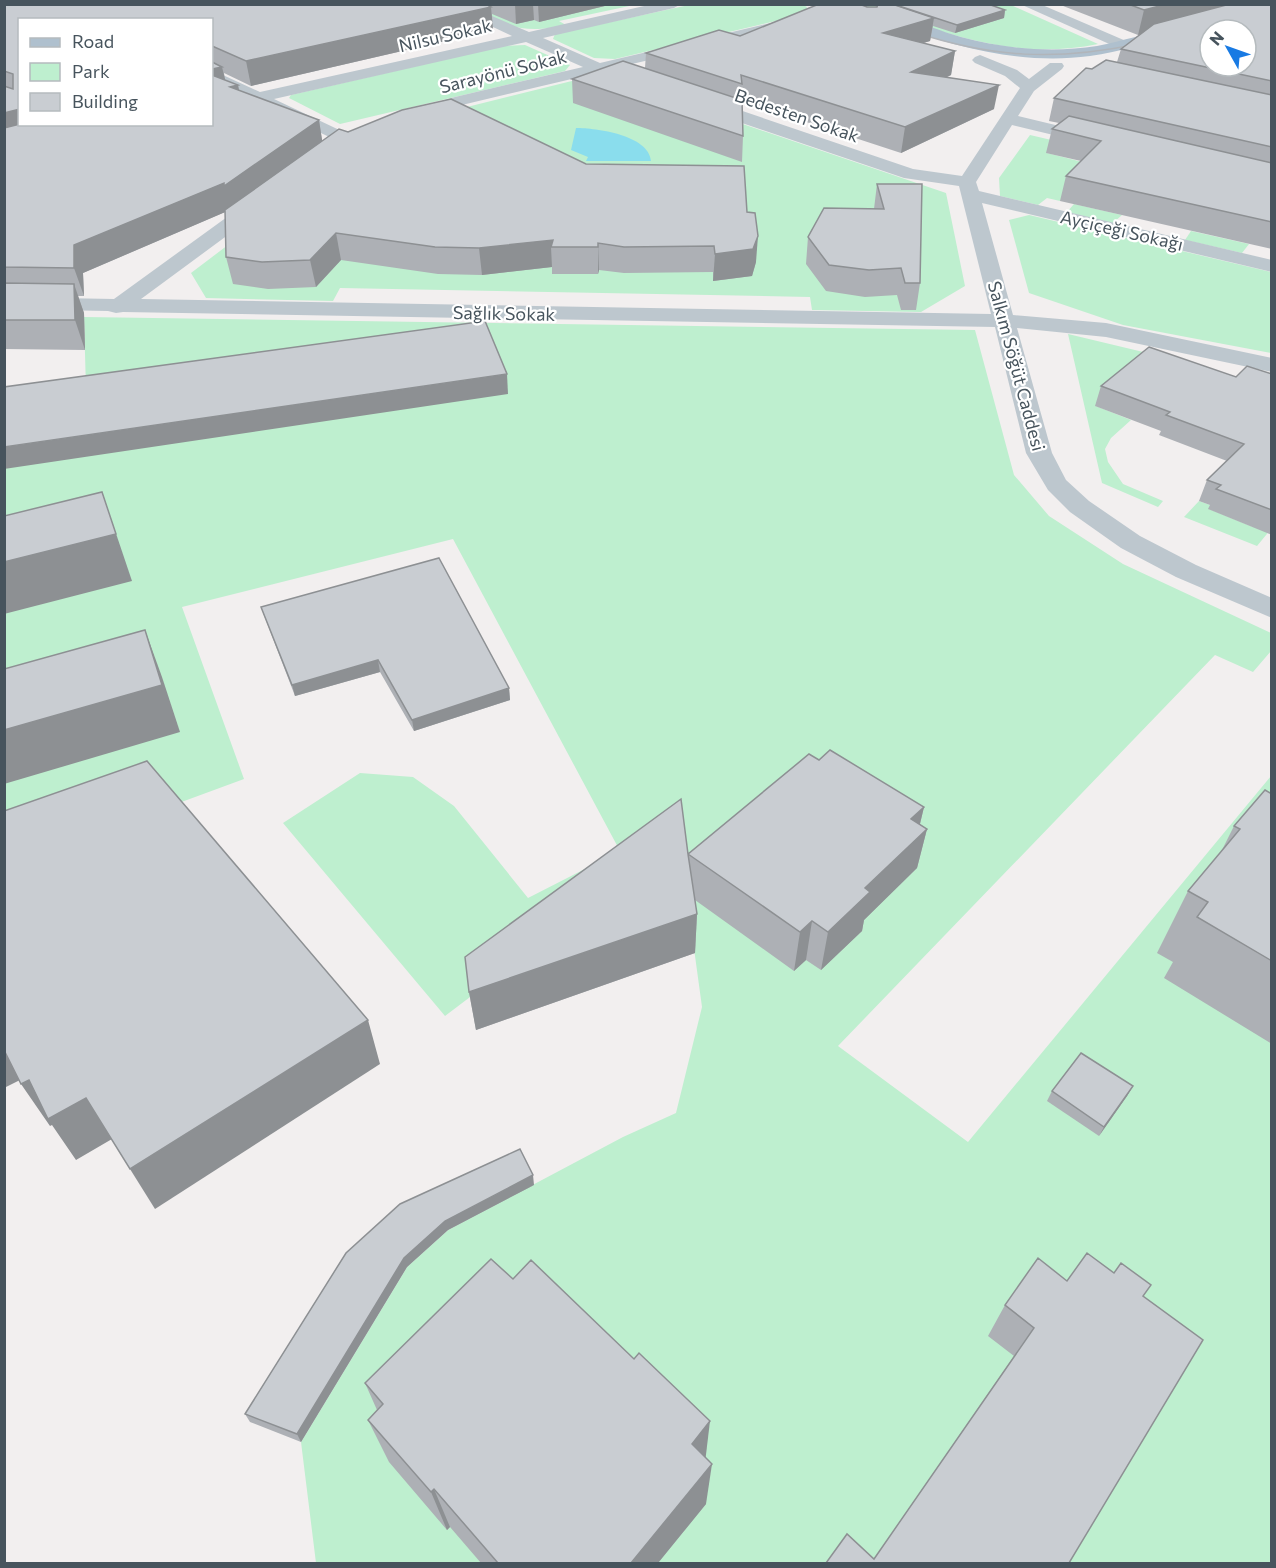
<svg xmlns="http://www.w3.org/2000/svg" width="1276" height="1568" font-family="Commissioner,sans-serif">
	<style>
		.green { fill: #beefcf }
		.water { fill: #8added }
		.lines { fill: none; stroke-linecap: round; stroke-linejoin: round }
		.minor { fill: #bdc7ce; fill-rule: evenodd }
		.major { fill: #afc0ce; fill-rule: evenodd }
		.tram { stroke: #b1b5ba; stroke-width: 1.5 }
		.wall { fill: #adb0b5; fill-rule: evenodd }
		.shaded-wall { fill: #8d9093 }
		.building { fill: #c9cdd2; stroke: #8d9093; stroke-width: 1.5; fill-rule: evenodd }
		.labels { text-anchor: middle; dominant-baseline: central; stroke-width: 4.5; stroke-linejoin: round; paint-order: stroke }
		.far-street-label { font-size: 18px; fill: #47545d; stroke: #fff }
	</style>
	<rect width="100%" height="100%" fill="#f2efef"/>
	<g class="green">
		<polygon points="801,4 807,7 805,14 615,59 594,58 553,39 555,34 689,5"/>
		<path d="M 462,5 L 634,5 L 559,21 L 566,25 C 518,36 504,23 462,5 Z"/>
		<path d="M 861,5 L 1011,5 L 1098,44 C 1012,62 941,31 861,5 Z"/>
		<polygon points="525,45 570,65 565,71 340,124 289,98 291,95 503,46"/>
		<polygon points="584,78 613,80 946,193 965,286 921,312 812,310 810,297 340,288 333,301 206,298 191,273 352,151 443,113"/>
		<polygon points="1030,135 1060,142 1047,153 1110,169 1060,201 1047,198 1038,205 1000,196 999,178"/>
		<polygon points="1074,204 1122,215 1113,223 1067,212"/>
		<polygon points="1029,215 1271,272 1271,353 1123,325 1029,293 1009,220"/>
		<polygon points="1191,231 1249,244 1242,253 1185,240"/>
		<polygon points="84,317 975,330 1014,475 1049,516 1123,564 1271,633 1271,651 1253,672 1215,655 838,1046 968,1142 1271,776 1271,1563 316,1563 301,1442 407,1267 448,1230 623,1137 676,1113 702,1007 679,839 445,1016 283,823 360,773 413,777 454,806 528,898 620,851 453,539 182,607 244,779 5,867 5,401 86,390"/>
		<polygon points="1068,334 1185,362 1096,406 1131,420 1111,438 1105,449 1108,462 1123,484 1163,501 1158,507 1102,483"/>
		<polygon points="1199,501 1213,506 1209,509 1253,527 1256,523 1271,529 1257,546 1184,517"/>
	</g>
	<path class="water" d="M 576,128 C 596,128 649,135 651,161 L 586,161 L 588,157 L 571,150 Z"/>
	<g class="lines">
		<g class="minor">
			<polygon points="444,4 464,4 529,32 653,4 681,4 674,8 543,38 600,63 809,14 831,4 848,4 836,14 818,20 611,69 610,73 597,73 466,104 413,120 405,115 407,111 455,97 583,67 526,42 274,99 352,136 355,140 352,144 346,145 212,81 212,70 260,92 512,36"/>
			<polygon points="1020,4 1040,4 1126,41 1129,44 1121,49 1116,47"/>
			<polygon points="980,55 1017,70 1029,79 1050,63 1062,63 1064,66 1062,69 1034,91 1018,116 1101,136 1104,140 1101,144 1095,145 1012,125 976,182 979,191 1272,260 1272,272 982,203 1013,315 1106,323 1272,358 1272,372 1106,337 1017,328 1052,453 1066,480 1089,501 1140,536 1196,565 1272,598 1272,618 1176,577 1121,548 1070,512 1048,490 1026,453 995,327 123,312 116,313 108,311 4,309 4,297 114,299 256,196 270,196 272,200 270,204 141,299 991,314 959,186 904,178 695,107 693,103 701,98 707,99 913,169 962,176 1020,88 1005,76 975,63 972,60 975,57"/>
		</g>
		<path class="major" d="M 842,4 C 883,4 922,26 961,37 C 1005,49 1053,53 1097,46 C 1123,41 1148,33 1173,27 L 1180,31 L 1178,34 C 1149,42 1120,52 1090,56 C 1024,65 958,48 897,26 C 883,21 852,14 842,4 Z"/>
		<path class="tram" d="M 914,32 C 993,58 1056,61 1138,44"/>
	</g>
	<g class="wall">
		<path d="M 4,4 L 613,4 L 539,22 L 534,20 L 516,24 L 492,14 L 493,30 L 251,86 L 224,73 L 225,80 L 238,85 L 239,91 L 319,120 L 322,141 L 348,132 L 586,164 L 747,212 L 756,262 L 752,276 L 713,281 L 713,272 L 624,273 L 599,270 L 598,274 L 552,274 L 552,267 L 482,275 L 438,274 L 341,260 L 316,287 L 268,289 L 233,284 L 226,257 L 225,212 L 83,273 L 84,296 L 78,296 L 84,313 L 85,350 L 4,349 ZM 20,20 L 212,20 L 212,124 L 20,124 Z"/>
		<polygon points="870,4 988,4 1005,10 1004,18 955,33 933,26 930,41 923,43 955,51 951,75 947,77 994,109 901,153 742,101 743,136 742,162 573,103 572,79 645,68 646,53 740,36 867,7 877,7"/>
		<polygon points="1058,4 1272,4 1272,249 1060,201 1066,176 1081,161 1046,153 1052,129 1059,123 1049,121 1054,98 1092,69 1117,62 1121,49 1141,34 1138,35"/>
		<polygon points="877,184 920,283 916,310 901,310 897,295 865,297 826,291 806,264 808,237 874,209"/>
		<polygon points="1272,374 1272,535 1208,509 1210,505 1199,501 1207,480 1227,461 1159,435 1161,431 1095,406 1101,386"/>
		<polygon points="261,607 509,688 510,700 414,731 380,672 295,696 265,618"/>
		<polygon points="819,760 924,807 920,824 927,829 917,868 864,920 862,931 821,970 806,960 794,971 695,900 697,914 695,953 476,1030 469,992 688,854"/>
		<polygon points="1272,794 1272,1044 1164,978 1173,962 1157,953 1188,891 1221,852 1234,826"/>
		<polygon points="1133,1086 1127,1096 1099,1136 1047,1101 1052,1091"/>
		<polygon points="534,1185 448,1230 407,1267 301,1442 250,1422 245,1414 346,1253"/>
		<polygon points="1067,1281 1143,1296 874,1559 1014,1356 988,1336 1005,1305"/>
		<polygon points="365,1383 706,1458 706,1504 658,1563 481,1563 450,1527 447,1530 389,1462 368,1420 377,1410"/>
	</g>
	<g class="shaded-wall">
		<polygon points="515,4 533,4 534,20 516,24"/>
		<polygon points="538,4 613,4 539,22"/>
		<polygon points="1167,4 1229,4 1226,12 1138,35 1144,10"/>
		<polygon points="491,7 493,30 251,86 246,61"/>
		<polygon points="1005,10 1004,18 955,33 957,25"/>
		<polygon points="934,18 930,41 880,56 883,33"/>
		<polygon points="955,51 951,75 908,96 911,72"/>
		<polygon points="222,67 228,91 212,95 212,69"/>
		<polygon points="238,85 243,110 230,87"/>
		<polygon points="999,85 994,109 901,153 905,127"/>
		<polygon points="20,109 20,124 4,141 4,113"/>
		<polygon points="319,120 323,146 230,210 83,273 84,296 74,268 74,245"/>
		<polygon points="336,233 341,260 316,287 310,260"/>
		<polygon points="758,236 756,262 752,276 713,281 715,254"/>
		<polygon points="553,240 551,247 552,267 482,275 479,248"/>
		<polygon points="598,243 599,270 598,274"/>
		<polygon points="74,284 84,313 85,350 75,320"/>
		<polygon points="507,374 508,394 4,469 4,447"/>
		<polygon points="102,492 132,581 4,614 4,562"/>
		<polygon points="145,630 162,677 180,732 4,784 4,730"/>
		<polygon points="378,660 380,672 295,696 292,685"/>
		<polygon points="509,688 510,700 414,731 412,720"/>
		<polygon points="924,807 916,840 927,829 917,868 864,920 862,931 821,970 828,932 865,888 911,819"/>
		<polygon points="697,914 695,953 476,1030 469,992"/>
		<polygon points="812,921 806,960 794,971 800,932"/>
		<polygon points="368,1020 380,1064 155,1209 130,1169"/>
		<polygon points="4,1046 26,1077 4,1088"/>
		<polygon points="29,1080 86,1098 112,1139 76,1160 52,1125 50,1126 21,1084"/>
		<polygon points="1133,1086 1127,1096 1099,1136 1104,1127"/>
		<polygon points="533,1175 534,1185 448,1230 407,1267 301,1442 297,1434 404,1258 445,1221"/>
		<polygon points="710,1421 705,1463 692,1444"/>
		<polygon points="712,1464 706,1504 658,1563 631,1563"/>
		<polygon points="434,1489 450,1527 447,1530 431,1492"/>
	</g>
	<g class="building">
		<polygon points="4,4 486,4 491,7 246,61 212,46 212,20 20,20 20,109 4,113 4,86 13,89 13,74 4,71"/>
		<polygon points="819,4 859,4 867,7 877,7 878,4 892,4 934,18 883,33 955,51 911,72 999,85 905,127 741,75 742,84 646,53 719,30 740,36"/>
		<polygon points="893,4 988,4 1005,10 957,25"/>
		<polygon points="1128,4 1167,4 1144,10"/>
		<path d="M 1230,4 L 1272,4 L 1272,81 L 1121,49 L 1154,24 ZM 1210,30 L 1246,30 L 1246,66 L 1210,66 Z"/>
		<polygon points="1106,60 1272,95 1272,147 1054,98 1086,68 1092,69"/>
		<polygon points="623,61 742,100 743,136 572,79"/>
		<polygon points="212,62 222,67 212,69"/>
		<polygon points="212,75 238,85 230,87 319,120 224,186 224,183 74,245 74,268 4,267 4,128 20,124 212,124"/>
		<polygon points="451,99 586,164 744,166 747,212 755,213 758,236 753,249 715,254 714,246 624,247 598,243 598,247 551,247 553,240 479,248 435,247 336,233 310,260 262,262 226,257 225,210 339,129 348,132 402,110"/>
		<polygon points="1069,116 1272,163 1272,222 1066,176 1101,141 1052,129"/>
		<polygon points="877,184 922,184 920,283 905,283 901,268 869,270 829,265 808,237 824,208 884,209"/>
		<polygon points="4,283 74,284 75,320 4,320"/>
		<polygon points="485,321 507,374 4,447 4,387"/>
		<polygon points="1149,347 1236,377 1247,366 1272,374 1272,510 1216,489 1221,485 1207,480 1244,444 1166,415 1170,412 1101,386"/>
		<polygon points="102,492 116,534 4,562 4,516"/>
		<polygon points="439,558 509,688 412,720 378,660 292,685 261,607"/>
		<polygon points="145,630 162,685 4,730 4,669"/>
		<polygon points="830,750 924,807 911,819 927,829 865,888 870,892 828,932 812,921 800,932 688,854 697,914 469,992 465,957 681,799 688,854 809,754 819,760"/>
		<polygon points="147,761 368,1020 130,1169 86,1098 48,1119 29,1080 21,1084 4,1050 4,811"/>
		<polygon points="1265,790 1272,794 1272,961 1197,917 1208,902 1188,891 1240,829 1234,826"/>
		<polygon points="1081,1053 1133,1086 1104,1127 1052,1091"/>
		<polygon points="520,1149 533,1175 445,1221 404,1258 297,1434 245,1414 346,1253 400,1204"/>
		<polygon points="1087,1253 1114,1273 1121,1263 1151,1285 1143,1296 1203,1340 1069,1563 826,1563 847,1534 874,1559 1034,1328 1005,1305 1038,1258 1067,1281"/>
		<polygon points="491,1259 513,1279 531,1260 634,1359 639,1353 710,1421 692,1444 712,1464 631,1563 498,1563 434,1489 431,1492 368,1420 383,1404 365,1383"/>
	</g>
	<g class="labels">
		<g class="far-street-label">
			<text transform="translate(445 35) rotate(-13)">Nilsu Sokak</text>
			<text transform="translate(503 71) rotate(-14)">Sarayönü Sokak</text>
			<text transform="translate(797 115) rotate(19)">Bedesten Sokak</text>
			<text transform="translate(1122 230) rotate(13)">Ayçiçeği Sokağı</text>
			<text transform="translate(504 313) rotate(1)">Sağlık Sokak</text>
			<text transform="translate(1017 366) rotate(75)">Salkım Söğüt Caddesi</text>
		</g>
	</g>
	<rect width="1276" height="1568" fill="none" stroke="#47545d" stroke-width="12"/>
	<rect x="18" y="18" width="195" height="108" fill="#ffffff" stroke="#b5bbbe" stroke-width="1.5"/>
	<rect x="30" y="38" width="30" height="9" fill="#afc0ce" stroke="#b5bbbe" stroke-width="1.5"/>
	<text x="72" y="48" font-size="18" fill="#47545d">Road</text>
	<rect x="30" y="63" width="30" height="18" fill="#beefcf" stroke="#b5bbbe" stroke-width="1.5"/>
	<text x="72" y="78" font-size="18" fill="#47545d">Park</text>
	<rect x="30" y="93" width="30" height="18" fill="#c9cdd2" stroke="#b5bbbe" stroke-width="1.5"/>
	<text x="72" y="108" font-size="18" fill="#47545d">Building</text>
	<g transform="translate(1228 48) rotate(310)"><circle r="28" fill="#ffffff" stroke="#b5bbbe" stroke-width="1.5"/>
	<path d="M0-4.5L10 22L0 15L-10 22Z" fill="#187ae3"/>
	<text y="-9" font-size="16" font-weight="bold" text-anchor="middle" fill="#47545d">N</text>
	</g>
</svg>
